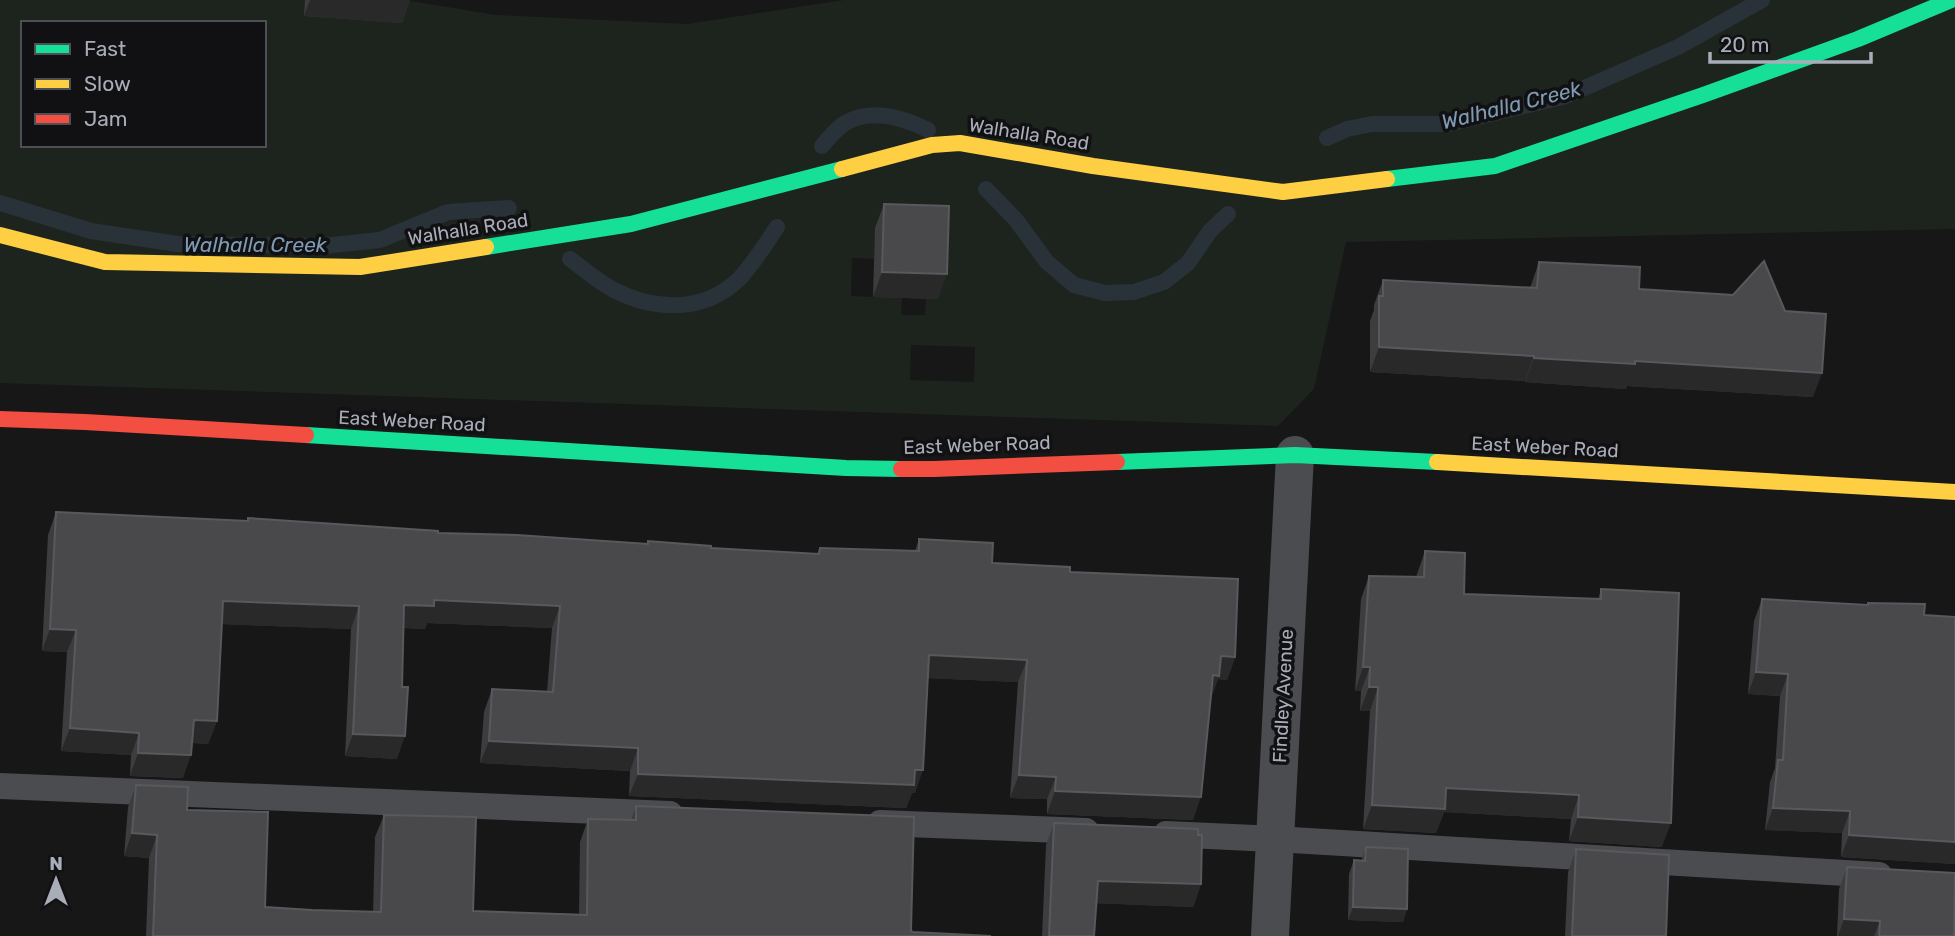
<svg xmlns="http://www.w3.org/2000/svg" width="1955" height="936" font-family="Rubik,sans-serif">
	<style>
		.green { fill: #1d241e; fill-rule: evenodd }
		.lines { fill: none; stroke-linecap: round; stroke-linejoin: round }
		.stream { stroke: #2a3239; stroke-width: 16 }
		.lane { stroke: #4b4c50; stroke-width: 26 }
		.street { stroke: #4b4c50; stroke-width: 38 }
		.fast { stroke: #16e098; stroke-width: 16 }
		.slow { stroke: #ffcf43; stroke-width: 16 }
		.jam { stroke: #f24e42; stroke-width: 16 }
		.wall { fill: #3d3d3f }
		.shaded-wall { fill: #29292a }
		.building { fill: #49494c; stroke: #58595d; stroke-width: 2 }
		.labels { text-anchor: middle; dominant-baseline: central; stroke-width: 7; stroke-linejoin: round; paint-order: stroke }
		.street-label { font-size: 19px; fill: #a8adb8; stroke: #111113 }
		.water-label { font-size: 21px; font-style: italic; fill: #7f9bb3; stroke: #111113 }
	</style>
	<rect width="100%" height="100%" fill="#171717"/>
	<path class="green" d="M 0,0 L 405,0 L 496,15 L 687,24 L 844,0 L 1955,0 L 1955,229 L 1346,242 L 1314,389 L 1278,426 L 0,383 ZM 23,23 L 264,23 L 264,145 L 23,145 ZM 875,228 L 937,299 L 926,299 L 925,315 L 901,315 L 902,298 L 851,296 L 852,258 L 874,259 ZM 911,345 L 975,347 L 974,382 L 910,380 Z"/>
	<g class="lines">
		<g class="stream">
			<polyline points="1327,138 1347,129 1372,124 1448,124 1566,96 1678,47 1762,0"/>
			<path d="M 822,146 C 830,137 837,127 847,122 C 874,108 904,118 928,130"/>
			<polyline points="986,189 1016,220 1047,262 1074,285 1105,293 1134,292 1164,282 1188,263 1210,231 1228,214"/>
			<polyline points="0,203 91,231 178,244 323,246 380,240 448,212 509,208"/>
			<path d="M 570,259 C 584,269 598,282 614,290 C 655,311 704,313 739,279 C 754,263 765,245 777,227"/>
		</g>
		<g class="lane">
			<polyline points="0,786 670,814"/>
			<polyline points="880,823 1086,831"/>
			<polyline points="1166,834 1275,839 1879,875"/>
		</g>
		<polyline class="street" points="1270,936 1295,455"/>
		<g class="fast">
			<polyline points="1387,179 1495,166 1703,95 1858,39 1951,0"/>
			<polyline points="486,247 631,224 842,169"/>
			<polyline points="306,435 846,468 901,469"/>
			<polyline points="1117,462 1295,455 1437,462"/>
		</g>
		<g class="slow">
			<polyline points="842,169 932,145 960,143 1093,166 1283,192 1387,179"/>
			<polyline points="0,235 105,262 360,267 486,247"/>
			<polyline points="1437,462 1955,492"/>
		</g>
		<g class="jam">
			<polyline points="0,419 85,422 306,435"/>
			<polyline points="901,469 934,469 1117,462"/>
		</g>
	</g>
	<g class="wall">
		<polygon points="305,0 410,0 402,23 304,16"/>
		<polygon points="884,204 938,299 873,297 875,228"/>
		<polygon points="1539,262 1639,289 1813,397 1627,386 1626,389 1525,382 1525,381 1370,372 1370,321 1374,310 1374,305 1383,280 1530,288"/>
		<polygon points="56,512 247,521 248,518 438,533 648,544 648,541 711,548 817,554 820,548 915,551 919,539 992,563 1070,572 1235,657 1227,680 1218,679 1211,698 1193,820 1047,814 1047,799 1010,798 1018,682 928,678 915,793 912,793 906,808 629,796 630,771 480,763 484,712 492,689 547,692 552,628 427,623 425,629 404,628 397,759 345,756 351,629 222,624 217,721 208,744 192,743 183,778 130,776 131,755 61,751 67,652 42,651 48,535"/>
		<polygon points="1425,551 1464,594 1598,599 1601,589 1662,847 1569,841 1571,819 1444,812 1436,833 1363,829 1370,711 1360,711 1361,691 1355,691 1361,599 1369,576 1416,577"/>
		<polygon points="1762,599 1924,615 1955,617 1955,864 1841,857 1842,833 1765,830 1770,782 1775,768 1780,696 1748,694 1754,621"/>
		<polygon points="136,785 187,810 265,907 312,910 373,912 375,837 384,815 473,911 579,914 580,842 588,819 631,820 636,806 912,932 991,936 146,936 149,858 124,856 128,807"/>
		<polygon points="1054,823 1198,835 1201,884 1193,907 1096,903 1094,936 1042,936 1046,845"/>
		<polygon points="1366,847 1407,909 1403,922 1348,920 1349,874 1354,860 1361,861"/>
		<polygon points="1576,849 1666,936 1565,936 1568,872"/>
		<polygon points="1847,867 1955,936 1837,936 1839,889"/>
	</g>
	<g class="shaded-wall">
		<polygon points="310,0 410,0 402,23 304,16"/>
		<polygon points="882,272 947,274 938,299 873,297"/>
		<polygon points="1379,347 1534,356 1525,381 1370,372"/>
		<polygon points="1534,358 1635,361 1822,373 1813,397 1627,386 1626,389 1525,382"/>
		<polygon points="434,600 560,606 552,628 427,623 425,629 396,627 404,605"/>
		<polygon points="223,601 359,606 351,629 215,624"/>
		<polygon points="50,629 76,630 67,652 42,651"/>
		<polygon points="929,655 1027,660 1018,682 921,678"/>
		<polygon points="1221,656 1235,657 1227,680 1218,679 1211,698 1205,698"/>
		<polygon points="1363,667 1370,667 1361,691 1355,691"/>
		<polygon points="1756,672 1788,674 1780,696 1748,694"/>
		<polygon points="1369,687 1378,687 1370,711 1360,711"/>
		<polygon points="194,720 217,721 208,744 186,742"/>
		<polygon points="70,728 139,733 131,755 61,751"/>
		<polygon points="353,734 405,736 397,759 345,756"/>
		<polygon points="489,741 638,748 630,771 480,763"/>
		<polygon points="138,753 191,755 183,778 130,776"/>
		<polygon points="915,770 923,770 915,793 912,793 906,808 629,796 638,774"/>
		<polygon points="1019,775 1056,777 1047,799 1010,798"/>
		<polygon points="1446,788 1579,795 1571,819 1444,812 1436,833 1363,829 1372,805"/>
		<polygon points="1055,791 1201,797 1193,820 1047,814"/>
		<polygon points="1773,808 1850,811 1842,833 1765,830"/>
		<polygon points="1578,817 1671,823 1662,847 1569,841"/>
		<polygon points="132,833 157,835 149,858 124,856"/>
		<polygon points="1849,835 1955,842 1955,864 1841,857"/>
		<polygon points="1098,881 1201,884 1193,907 1090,903"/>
		<polygon points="1353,907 1407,909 1403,922 1348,920"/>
		<polygon points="1844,919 1880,921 1874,936 1838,936"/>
	</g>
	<g class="building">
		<polygon points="884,204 949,206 947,274 882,272"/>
		<polygon points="1764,261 1785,311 1826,314 1822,373 1635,361 1635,364 1534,358 1534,356 1379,347 1379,296 1383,296 1383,280 1537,288 1539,262 1640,267 1639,289 1733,295"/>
		<polygon points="56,512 248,521 248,518 438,531 438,533 517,535 648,544 648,541 711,546 711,548 819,554 820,548 919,551 919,539 993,543 992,563 1070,567 1070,572 1238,579 1235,657 1221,656 1219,676 1213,675 1201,797 1055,791 1056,777 1019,775 1027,660 929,655 923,770 915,770 914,785 638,774 638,748 489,741 492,689 553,692 560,606 434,600 434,606 404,605 402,687 408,687 405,736 353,734 359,606 223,601 217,721 194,720 191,755 138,753 139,733 70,728 76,630 50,629"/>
		<polygon points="1425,551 1465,553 1464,594 1601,599 1601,589 1679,593 1671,823 1578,817 1579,795 1446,788 1445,809 1372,805 1378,687 1369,687 1370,667 1363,667 1369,576 1424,577"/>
		<polygon points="1762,599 1868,605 1868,603 1925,604 1924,615 1955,617 1955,842 1849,835 1850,811 1773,808 1778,760 1783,760 1788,674 1756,672"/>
		<polygon points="136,785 188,787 187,810 268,812 265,907 312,910 381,912 384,815 476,817 473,911 587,915 588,819 636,820 636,806 914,817 911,930 912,932 991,936 153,936 157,835 132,833"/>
		<polygon points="1054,823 1198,829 1198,835 1202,835 1201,884 1098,881 1094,936 1049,936"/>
		<polygon points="1366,847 1408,849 1407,909 1353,907 1354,860 1365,861"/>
		<polygon points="1576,849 1669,855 1666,936 1572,936"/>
		<polygon points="1847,867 1955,873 1954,936 1879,936 1880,921 1844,919"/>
	</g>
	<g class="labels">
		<g class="street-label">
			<text transform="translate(1029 134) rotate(9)">Walhalla Road</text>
			<text transform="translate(468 229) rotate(-9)">Walhalla Road</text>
			<text transform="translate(412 421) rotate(3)">East Weber Road</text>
			<text transform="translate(977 445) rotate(-2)">East Weber Road</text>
			<text transform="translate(1545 447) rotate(3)">East Weber Road</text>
			<text transform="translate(1283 696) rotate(-87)">Findley Avenue</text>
		</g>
		<g class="water-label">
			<text transform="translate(1511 105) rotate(-14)">Walhalla Creek</text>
			<text x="255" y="244">Walhalla Creek</text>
		</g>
	</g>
	<rect x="21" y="21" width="245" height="126" fill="#111113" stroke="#4d4f55" stroke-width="2"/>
	<rect x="35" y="44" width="35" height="10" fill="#16e098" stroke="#4d4f55" stroke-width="2"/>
	<text x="84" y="56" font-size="21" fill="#a8adb8">Fast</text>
	<rect x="35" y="79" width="35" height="10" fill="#ffcf43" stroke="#4d4f55" stroke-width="2"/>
	<text x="84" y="91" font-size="21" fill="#a8adb8">Slow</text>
	<rect x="35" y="114" width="35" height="10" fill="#f24e42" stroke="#4d4f55" stroke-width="2"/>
	<text x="84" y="126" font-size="21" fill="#a8adb8">Jam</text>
	<g transform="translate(56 880)" stroke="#111113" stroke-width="5" paint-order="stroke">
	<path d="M0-5L12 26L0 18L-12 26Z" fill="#a8adb8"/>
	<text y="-10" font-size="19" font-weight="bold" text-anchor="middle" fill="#a8adb8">N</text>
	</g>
	<path d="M1710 52v10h161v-10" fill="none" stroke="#a8adb8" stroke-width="3.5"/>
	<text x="1720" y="52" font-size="21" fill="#a8adb8" stroke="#111113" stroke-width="5" paint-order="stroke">20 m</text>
</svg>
